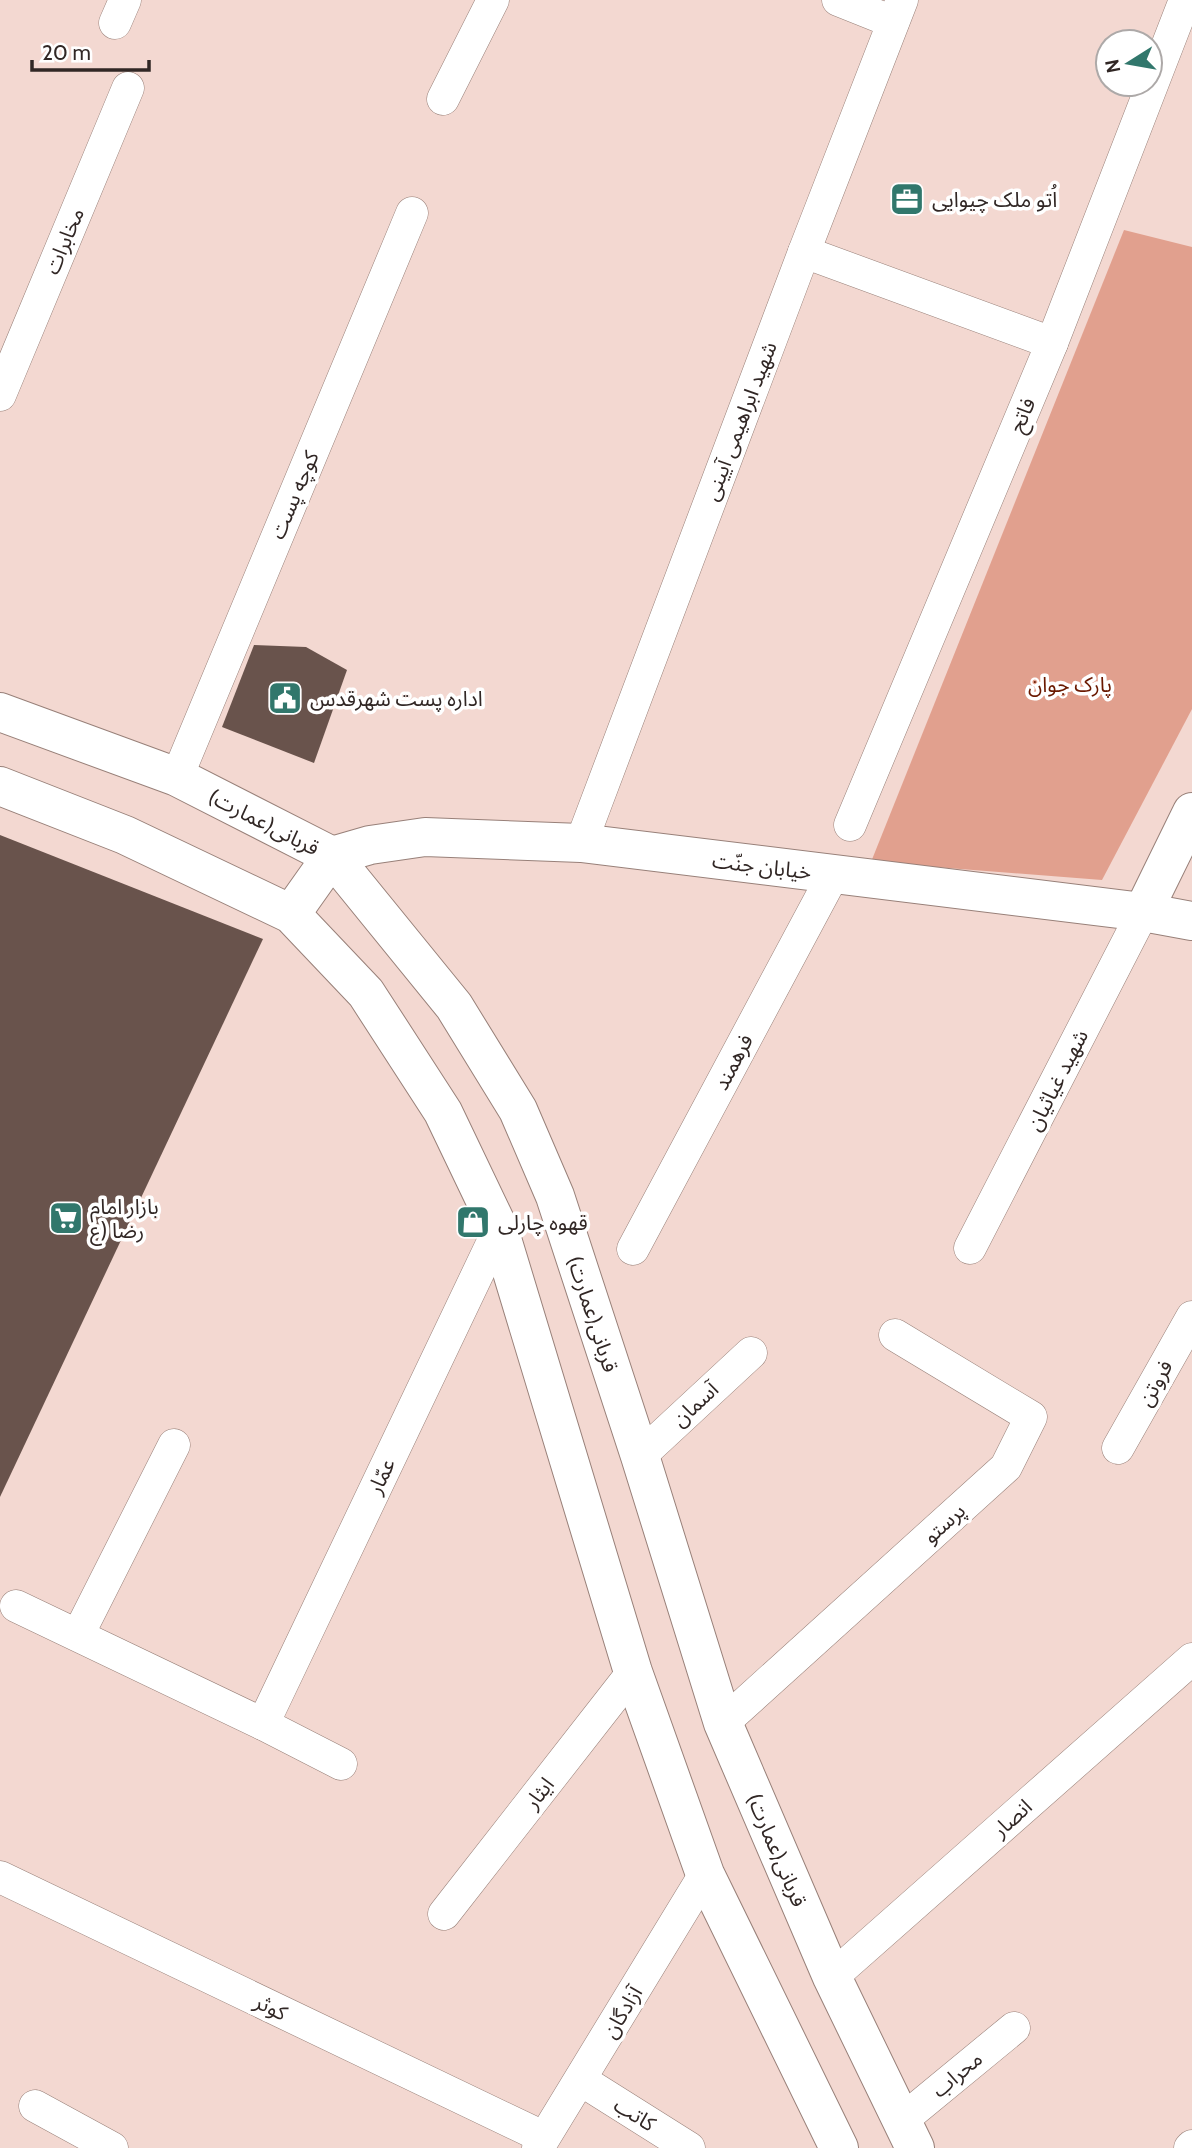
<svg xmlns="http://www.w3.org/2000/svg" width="1192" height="2148" font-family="Cabin,'Noto Sans Arabic',sans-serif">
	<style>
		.green { fill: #e1a08e }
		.building { fill: #69534c }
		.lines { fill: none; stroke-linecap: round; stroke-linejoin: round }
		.street-casing { stroke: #988079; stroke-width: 33 }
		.secondary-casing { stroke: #988079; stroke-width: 40 }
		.street { stroke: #fff; stroke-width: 32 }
		.secondary { stroke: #fff; stroke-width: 38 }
		.labels { text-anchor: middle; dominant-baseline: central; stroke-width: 7; stroke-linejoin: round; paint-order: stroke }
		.poi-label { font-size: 21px; fill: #312725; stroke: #fff; text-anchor: start }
		.street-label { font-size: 21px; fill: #312725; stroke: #fff }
		.park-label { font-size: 21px; fill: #6a1900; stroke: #fff }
	</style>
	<rect width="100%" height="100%" fill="#f3d8d1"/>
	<polygon class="green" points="1124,230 1192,247 1192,709 1102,880 871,862"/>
	<g class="building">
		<polygon points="254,645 306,647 347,670 314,763 222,727"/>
		<polygon points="0,835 263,939 0,1497"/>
	</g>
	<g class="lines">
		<g class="street-casing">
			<g id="street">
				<polyline points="838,0 893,22"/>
				<polyline points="115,23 125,0"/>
				<polyline points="443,99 493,0"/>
				<polyline points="804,252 1052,343"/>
				<polyline points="0,395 128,88"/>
				<polyline points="177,777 412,213"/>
				<polyline points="850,825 1052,343 1185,0"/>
				<polyline points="581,843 804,252 902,0"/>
				<polyline points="970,1248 1143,912"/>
				<polyline points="633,1249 833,875"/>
				<polyline points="1118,1448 1192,1317"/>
				<polyline points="640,1456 751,1353"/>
				<polyline points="16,1606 263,1724 341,1764"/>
				<polyline points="78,1635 174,1445"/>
				<polyline points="723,1723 1006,1467 1031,1417 895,1335"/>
				<polyline points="263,1724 499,1229"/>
				<polyline points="0,1877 543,2137"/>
				<polyline points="444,1914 633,1672"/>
				<polyline points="832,1977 1192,1659"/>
				<polyline points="581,2080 689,2148"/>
				<polyline points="35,2106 112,2148"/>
				<polyline points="901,2121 1014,2028"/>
				<polyline points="538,2148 705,1874"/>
				<polyline points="1190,2148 1192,2146"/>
			</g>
		</g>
		<g class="secondary-casing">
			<g id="secondary">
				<polyline points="0,712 177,777 332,856 454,1006 518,1110 555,1196 640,1456 723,1723 832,1977 915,2148"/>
				<polyline points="0,786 125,835 291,914 366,993 443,1112 499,1229 633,1672 705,1874 839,2148"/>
				<polyline points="1143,912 1192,812"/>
				<polyline points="291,914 332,856 370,845 425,837 581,843 1143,912 1192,921"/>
			</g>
		</g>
		<use href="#street" class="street"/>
		<use href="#secondary" class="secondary"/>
	</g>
	<defs>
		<g id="office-square" transform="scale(1.75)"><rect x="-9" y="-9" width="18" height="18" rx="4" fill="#31776c" stroke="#fff"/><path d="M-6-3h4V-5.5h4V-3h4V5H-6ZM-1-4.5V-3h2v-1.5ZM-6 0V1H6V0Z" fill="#fff"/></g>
		<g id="civic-square" transform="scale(1.75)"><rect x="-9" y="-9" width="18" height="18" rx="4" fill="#31776c" stroke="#fff"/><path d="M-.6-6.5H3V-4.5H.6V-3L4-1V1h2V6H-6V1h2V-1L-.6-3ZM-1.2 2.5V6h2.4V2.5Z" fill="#fff"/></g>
		<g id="supermarket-square" transform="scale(1.75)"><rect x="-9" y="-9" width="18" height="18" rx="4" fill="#31776c" stroke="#fff"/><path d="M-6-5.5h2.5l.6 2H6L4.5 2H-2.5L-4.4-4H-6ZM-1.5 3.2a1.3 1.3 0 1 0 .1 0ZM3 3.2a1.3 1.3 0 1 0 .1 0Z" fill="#fff"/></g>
		<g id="shop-square" transform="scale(1.75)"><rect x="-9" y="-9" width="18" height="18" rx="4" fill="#31776c" stroke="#fff"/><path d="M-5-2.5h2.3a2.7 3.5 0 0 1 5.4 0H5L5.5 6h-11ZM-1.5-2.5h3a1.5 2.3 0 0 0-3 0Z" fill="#fff"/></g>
	</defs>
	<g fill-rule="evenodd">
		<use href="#office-square" x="907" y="199"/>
		<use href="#civic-square" x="285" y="698"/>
		<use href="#supermarket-square" x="66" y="1218"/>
		<use href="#shop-square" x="473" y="1222"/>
	</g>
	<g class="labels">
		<g class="poi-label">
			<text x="932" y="199">اُتو ملک چیوایی</text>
			<text x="310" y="698">اداره پست شهرقدس</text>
			<text x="90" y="1206">بازار امام<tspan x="90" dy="24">رضا (ع</tspan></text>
			<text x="498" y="1222">قهوه چارلی</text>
		</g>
		<g class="street-label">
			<text transform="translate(64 241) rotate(-67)">مخابرات</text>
			<text transform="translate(1022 415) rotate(-67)">فاتح</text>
			<text transform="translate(740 421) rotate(-69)">شهید ابراهیمی آیینی</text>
			<text transform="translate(294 495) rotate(-67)">کوچه پست</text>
			<text transform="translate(264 822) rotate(27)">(عمارت)قربانی</text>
			<text transform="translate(762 866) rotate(7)">خیابان جنّت</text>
			<text transform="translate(733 1062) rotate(-62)">فرهمند</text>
			<text transform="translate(1057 1080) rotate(-63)">شهید غیاثیان</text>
			<text transform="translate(593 1314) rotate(72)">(عمارت)قربانی</text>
			<text transform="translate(1155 1383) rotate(-61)">فروتن</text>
			<text transform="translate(695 1404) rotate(-43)">آسمان</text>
			<text transform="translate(381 1476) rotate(-65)">عمّار</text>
			<text transform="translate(944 1523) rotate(-42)">پرستو</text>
			<text transform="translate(539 1793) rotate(-52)">ایثار</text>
			<text transform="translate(1012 1818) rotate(-42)">انصار</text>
			<text transform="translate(777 1850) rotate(67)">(عمارت)قربانی</text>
			<text transform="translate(271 2007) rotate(26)">کوثر</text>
			<text transform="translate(622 2012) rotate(-59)">آزادگان</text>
			<text transform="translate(957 2074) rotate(-40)">محراب</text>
			<text transform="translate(635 2114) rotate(32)">کاتب</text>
		</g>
		<g class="park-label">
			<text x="1070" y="684">پارک جوان</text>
		</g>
	</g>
	<g transform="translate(1129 63) rotate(259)"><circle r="33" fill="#ffffff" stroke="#ada9a8" stroke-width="2"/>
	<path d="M0-5L12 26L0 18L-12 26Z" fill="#31776c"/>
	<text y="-10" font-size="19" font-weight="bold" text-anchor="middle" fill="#312725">N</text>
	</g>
	<path d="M32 60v10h117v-10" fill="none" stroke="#312725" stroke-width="3.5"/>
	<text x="42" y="60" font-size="21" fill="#312725" stroke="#ffffff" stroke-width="5" paint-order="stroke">20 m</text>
</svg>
